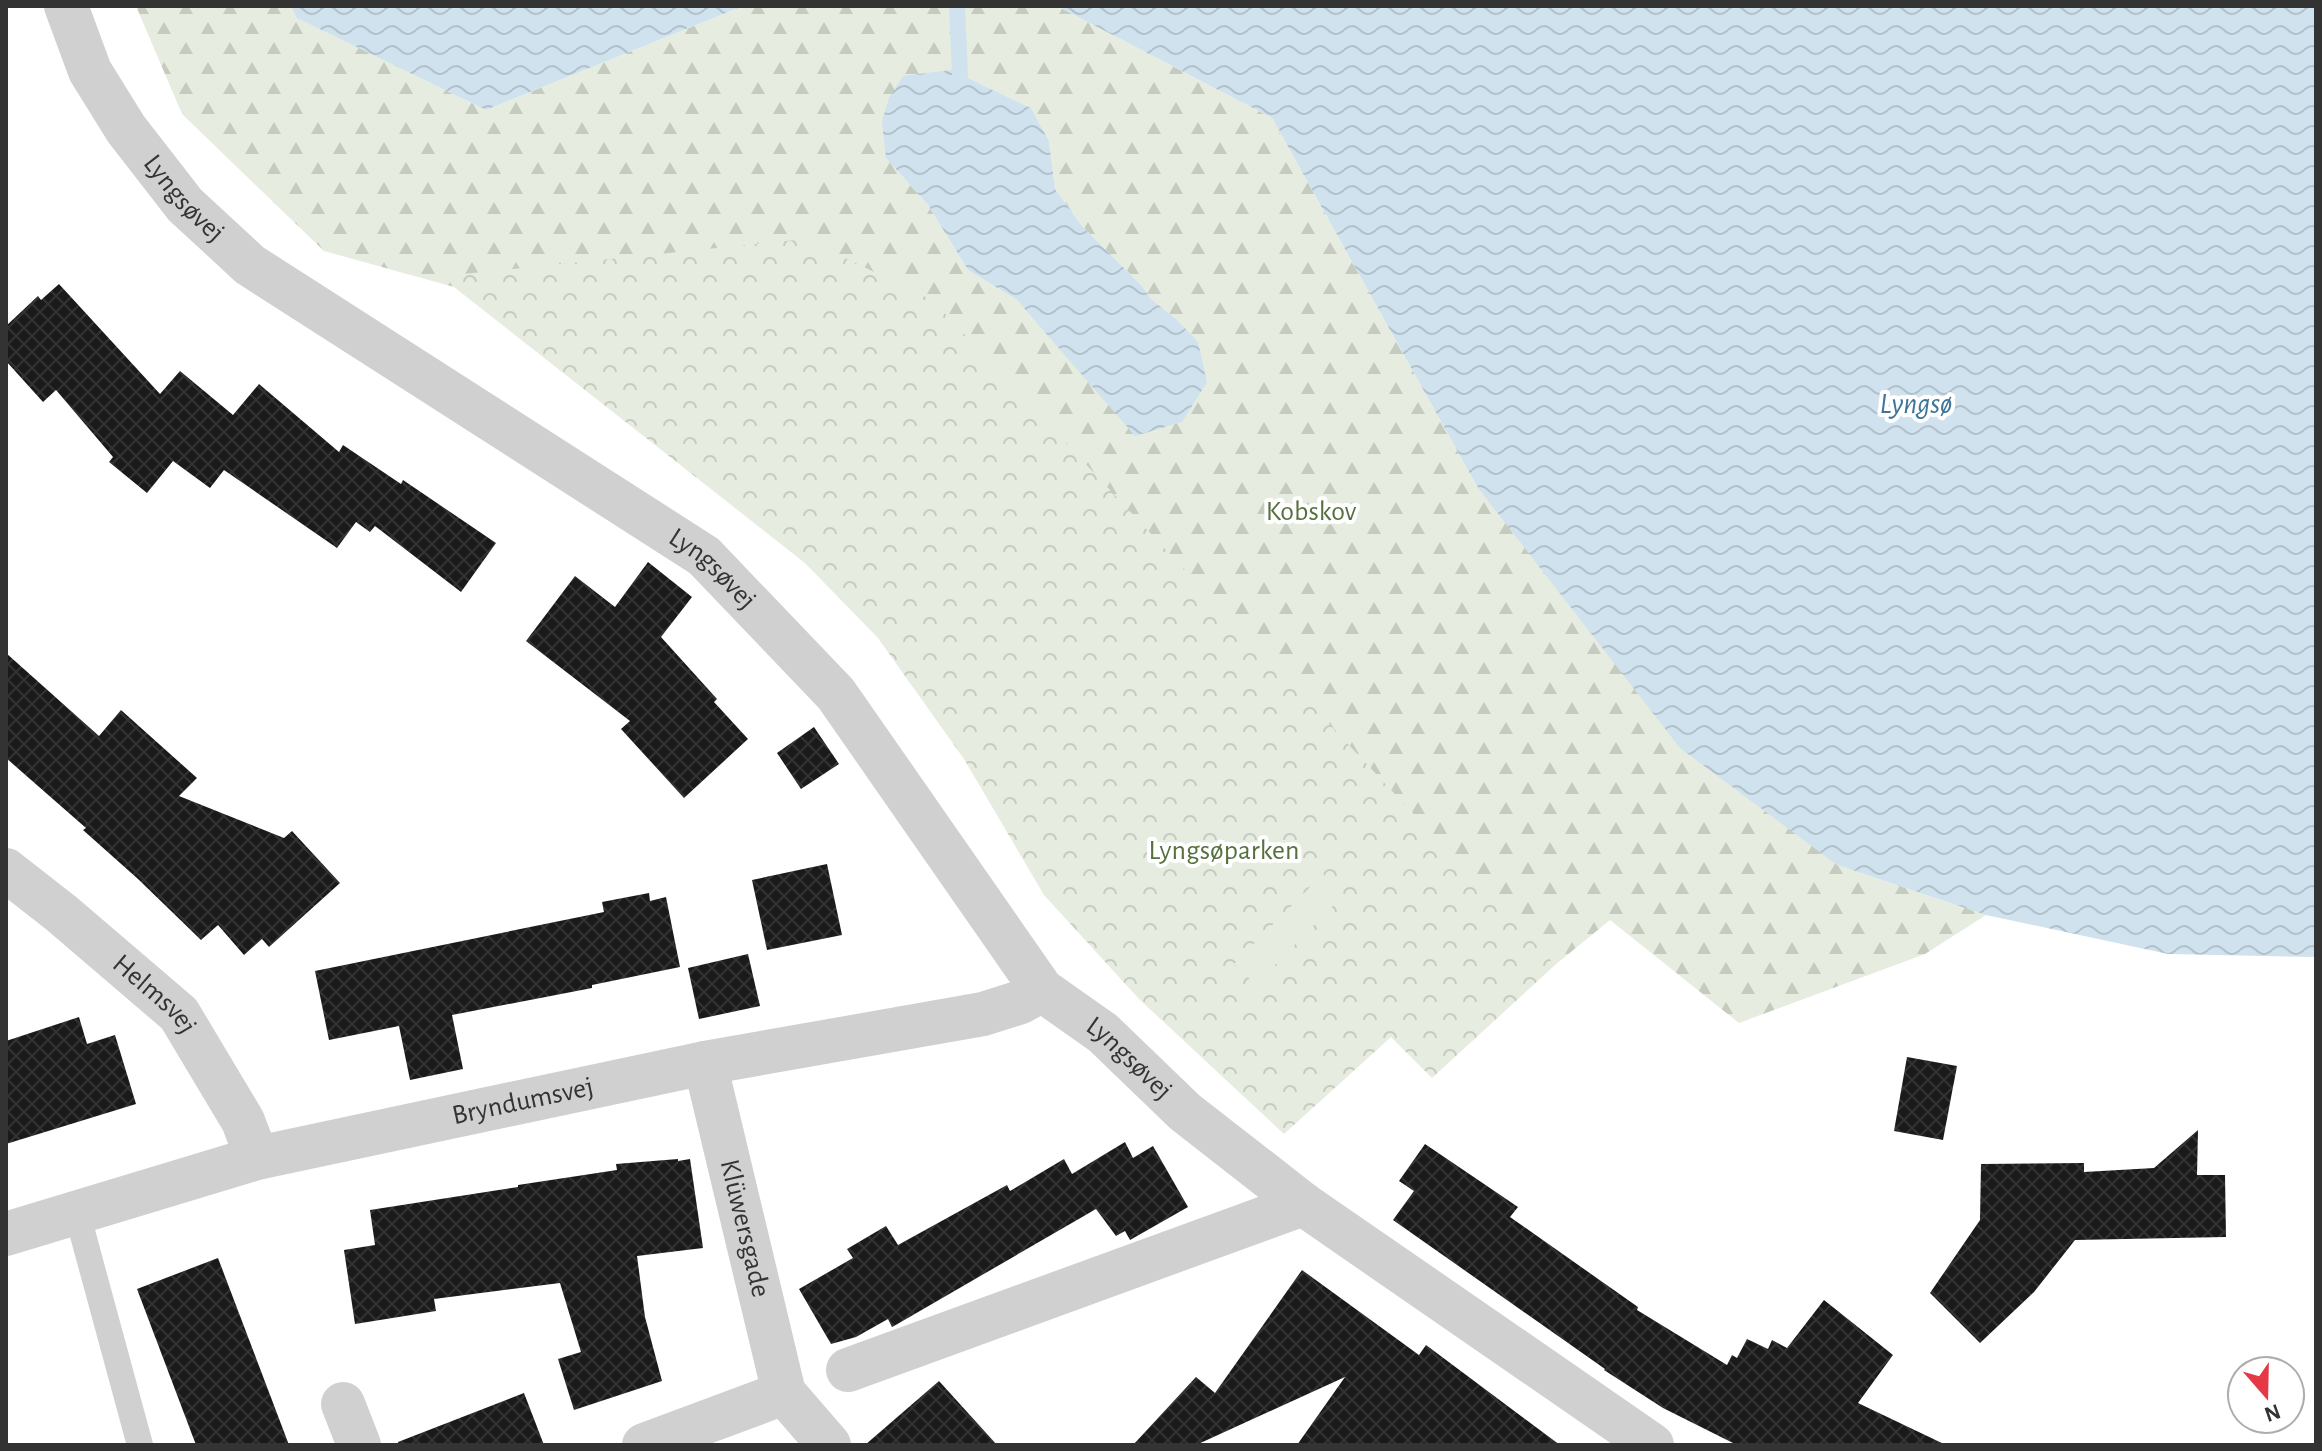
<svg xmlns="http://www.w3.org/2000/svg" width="2322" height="1451" font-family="'Alegreya Sans',sans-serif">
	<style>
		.forest { fill: url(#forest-firs); fill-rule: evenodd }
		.park { fill: url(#park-crowns) }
		.pitch { fill: #e6ecdf }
		.water { fill: url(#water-waves) }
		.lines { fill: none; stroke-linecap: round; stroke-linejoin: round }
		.stream { stroke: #cfe2ee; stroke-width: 16 }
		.building { fill: url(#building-cross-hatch) }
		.service { stroke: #d0d0d0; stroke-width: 26 }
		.minor { stroke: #d0d0d0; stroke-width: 44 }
		.labels { text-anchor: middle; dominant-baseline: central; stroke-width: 8; stroke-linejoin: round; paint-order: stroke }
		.street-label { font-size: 28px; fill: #333; stroke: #fff }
		.park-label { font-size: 28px; fill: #56703f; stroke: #fff }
		.water-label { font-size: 30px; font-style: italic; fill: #3f7597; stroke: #fff }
	</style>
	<defs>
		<pattern id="forest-firs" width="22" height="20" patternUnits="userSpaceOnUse" patternTransform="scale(2)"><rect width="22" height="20" fill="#e6ecdf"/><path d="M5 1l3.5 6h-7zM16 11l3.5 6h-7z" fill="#c6cbc0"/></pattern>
		<pattern id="park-crowns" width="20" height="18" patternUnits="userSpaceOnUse" patternTransform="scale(2)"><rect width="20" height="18" fill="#e6ecdf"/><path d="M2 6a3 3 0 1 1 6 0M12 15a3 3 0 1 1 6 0" fill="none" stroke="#c6cbc0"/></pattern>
		<pattern id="water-waves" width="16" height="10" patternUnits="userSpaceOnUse" patternTransform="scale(2)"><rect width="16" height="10" fill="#cfe2ee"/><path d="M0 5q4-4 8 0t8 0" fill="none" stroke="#b2c2cd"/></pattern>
		<pattern id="building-cross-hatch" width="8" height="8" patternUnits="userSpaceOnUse" patternTransform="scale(2)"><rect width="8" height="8" fill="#1a1a1a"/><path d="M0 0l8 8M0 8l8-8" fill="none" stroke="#333"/></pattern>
	</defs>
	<rect width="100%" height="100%" fill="#fff"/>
	<path class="forest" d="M 136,6 L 291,6 L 298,18 L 486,110 L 743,6 L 1057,6 L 1272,118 L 1478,488 L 1837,865 L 1986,915 L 1925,954 L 1739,1023 L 1610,920 L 1555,965 L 1351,815 L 793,253 L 454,287 L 324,251 L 182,114 ZM 951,70 L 1031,108 L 1049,141 L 1055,189 L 1082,226 L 1143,287 L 1151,299 L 1175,318 L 1104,398 L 1017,300 L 968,270 L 928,205 L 886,158 Z"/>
	<polygon class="park" points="806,239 932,300 1555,965 1432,1078 1391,1037 1284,1134 1139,999 1044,895 964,759 878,638 805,563 454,287 453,275"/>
	<polygon class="pitch" points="1323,874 1344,894 1256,985 1234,964"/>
	<g class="water">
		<polygon points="291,6 743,6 486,110 297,18"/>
		<polygon points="1057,6 2316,6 2316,957 2168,954 1986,915 1837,865 1680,748 1478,488 1272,118"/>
		<polygon points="951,70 1031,108 1049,141 1055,189 1082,226 1143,287 1151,299 1175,318 1198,342 1207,382 1182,422 1135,436 1017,300 968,270 928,205 886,158 882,121 889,98 903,76"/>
	</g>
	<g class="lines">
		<polyline class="stream" points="957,6 960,75"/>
	</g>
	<g class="building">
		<polygon points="59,284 160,394 180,371 233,415 259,384 339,452 343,445 401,484 403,480 496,543 461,592 375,526 370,532 356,522 337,548 224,470 210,488 173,461 147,493 109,462 113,457 56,390 43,402 6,361 6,326 38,296 41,300"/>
		<polygon points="648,562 692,597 661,637 717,699 714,702 748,739 684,798 621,729 630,721 526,641 575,576 615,607"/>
		<polygon points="6,653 99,736 121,710 197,778 179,796 284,838 292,831 340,883 269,947 262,939 244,955 218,925 201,940 138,879 83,830 86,828 6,758"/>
		<polygon points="814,727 839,764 801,789 777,753"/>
		<polygon points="827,864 842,935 767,950 752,880"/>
		<polygon points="649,893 650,901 666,897 680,967 592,985 592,988 452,1015 463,1069 410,1080 399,1026 329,1040 315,971 604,912 602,902"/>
		<polygon points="748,954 760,1006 699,1019 688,968"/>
		<polygon points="79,1017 87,1044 115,1035 136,1104 6,1144 6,1041"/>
		<polygon points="1907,1057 1957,1066 1943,1140 1894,1131"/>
		<polygon points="2198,1130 2197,1175 2225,1175 2226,1237 2075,1240 2034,1292 1980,1343 1930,1293 1980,1220 1981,1164 2084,1163 2084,1172 2154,1168"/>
		<polygon points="1125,1142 1133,1158 1153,1146 1188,1207 1130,1240 1125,1231 1116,1236 1096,1209 894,1326 892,1327 888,1319 856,1337 831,1344 799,1289 853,1258 847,1249 886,1226 898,1245 1007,1185 1010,1191 1064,1159 1072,1174"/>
		<polygon points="1425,1144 1518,1207 1510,1217 1638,1307 1637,1310 1727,1365 1732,1355 1737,1358 1747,1339 1768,1349 1772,1340 1787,1348 1824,1300 1893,1355 1858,1403 1946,1445 1737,1445 1663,1408 1604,1370 1605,1369 1393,1220 1414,1191 1399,1181"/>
		<polygon points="678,1159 678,1161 690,1159 703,1248 637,1256 645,1317 662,1381 574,1410 558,1359 581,1352 560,1283 434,1299 436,1311 355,1324 344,1250 375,1245 370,1210 518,1187 518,1185 617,1170 616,1164"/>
		<polygon points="218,1258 289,1445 196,1445 137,1289"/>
		<polygon points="1302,1270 1419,1355 1426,1345 1560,1445 1297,1445 1345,1377 1196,1445 1133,1445 1196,1377 1215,1393"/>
		<polygon points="939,1381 997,1445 865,1445"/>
		<polygon points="524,1393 544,1445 398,1445 398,1442"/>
	</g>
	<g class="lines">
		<polyline class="service" points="77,1213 140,1445"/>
		<g class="minor">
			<path id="s1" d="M 66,6 L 90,71 L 126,129 L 185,205 L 250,265 L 704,556 L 836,694 L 1042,990 L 1103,1033 L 1185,1112 L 1303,1204 L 1652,1445"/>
			<path id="s2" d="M 6,870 L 61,913 L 179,1014 L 243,1121 L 257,1158"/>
			<path id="s3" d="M 705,1063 L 784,1393 L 829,1445"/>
			<path id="s4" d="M 6,1234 L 257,1158 L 705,1063 L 983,1014 L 1021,1002 L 1042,990"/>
			<polyline points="848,1370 1303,1204"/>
			<polyline points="343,1404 359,1445"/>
			<polyline points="644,1445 784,1393"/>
		</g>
	</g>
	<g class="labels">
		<g class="street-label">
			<text stroke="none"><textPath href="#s1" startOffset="228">Lyngsøvej</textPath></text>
			<text stroke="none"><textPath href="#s1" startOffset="876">Lyngsøvej</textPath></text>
			<text stroke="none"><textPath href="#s2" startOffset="194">Helmsvej</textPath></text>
			<text stroke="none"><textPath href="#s1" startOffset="1524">Lyngsøvej</textPath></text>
			<text stroke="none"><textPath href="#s4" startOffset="534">Bryndumsvej</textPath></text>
			<text stroke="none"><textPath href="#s3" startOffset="170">Klüwersgade</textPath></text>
		</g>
		<g class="park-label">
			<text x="1311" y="512">Kobskov</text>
			<text x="1224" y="851">Lyngsøparken</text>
		</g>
		<g class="water-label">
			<text x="1916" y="404">Lyngsø</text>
		</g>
	</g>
	<rect width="2322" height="1451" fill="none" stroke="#333333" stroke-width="16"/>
	<g transform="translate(2266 1395) rotate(160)"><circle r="38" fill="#ffffff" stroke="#adadad" stroke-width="2"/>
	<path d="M0-6L14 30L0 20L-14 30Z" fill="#e63946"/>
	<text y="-12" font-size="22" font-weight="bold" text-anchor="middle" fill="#333333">N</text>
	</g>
</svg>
